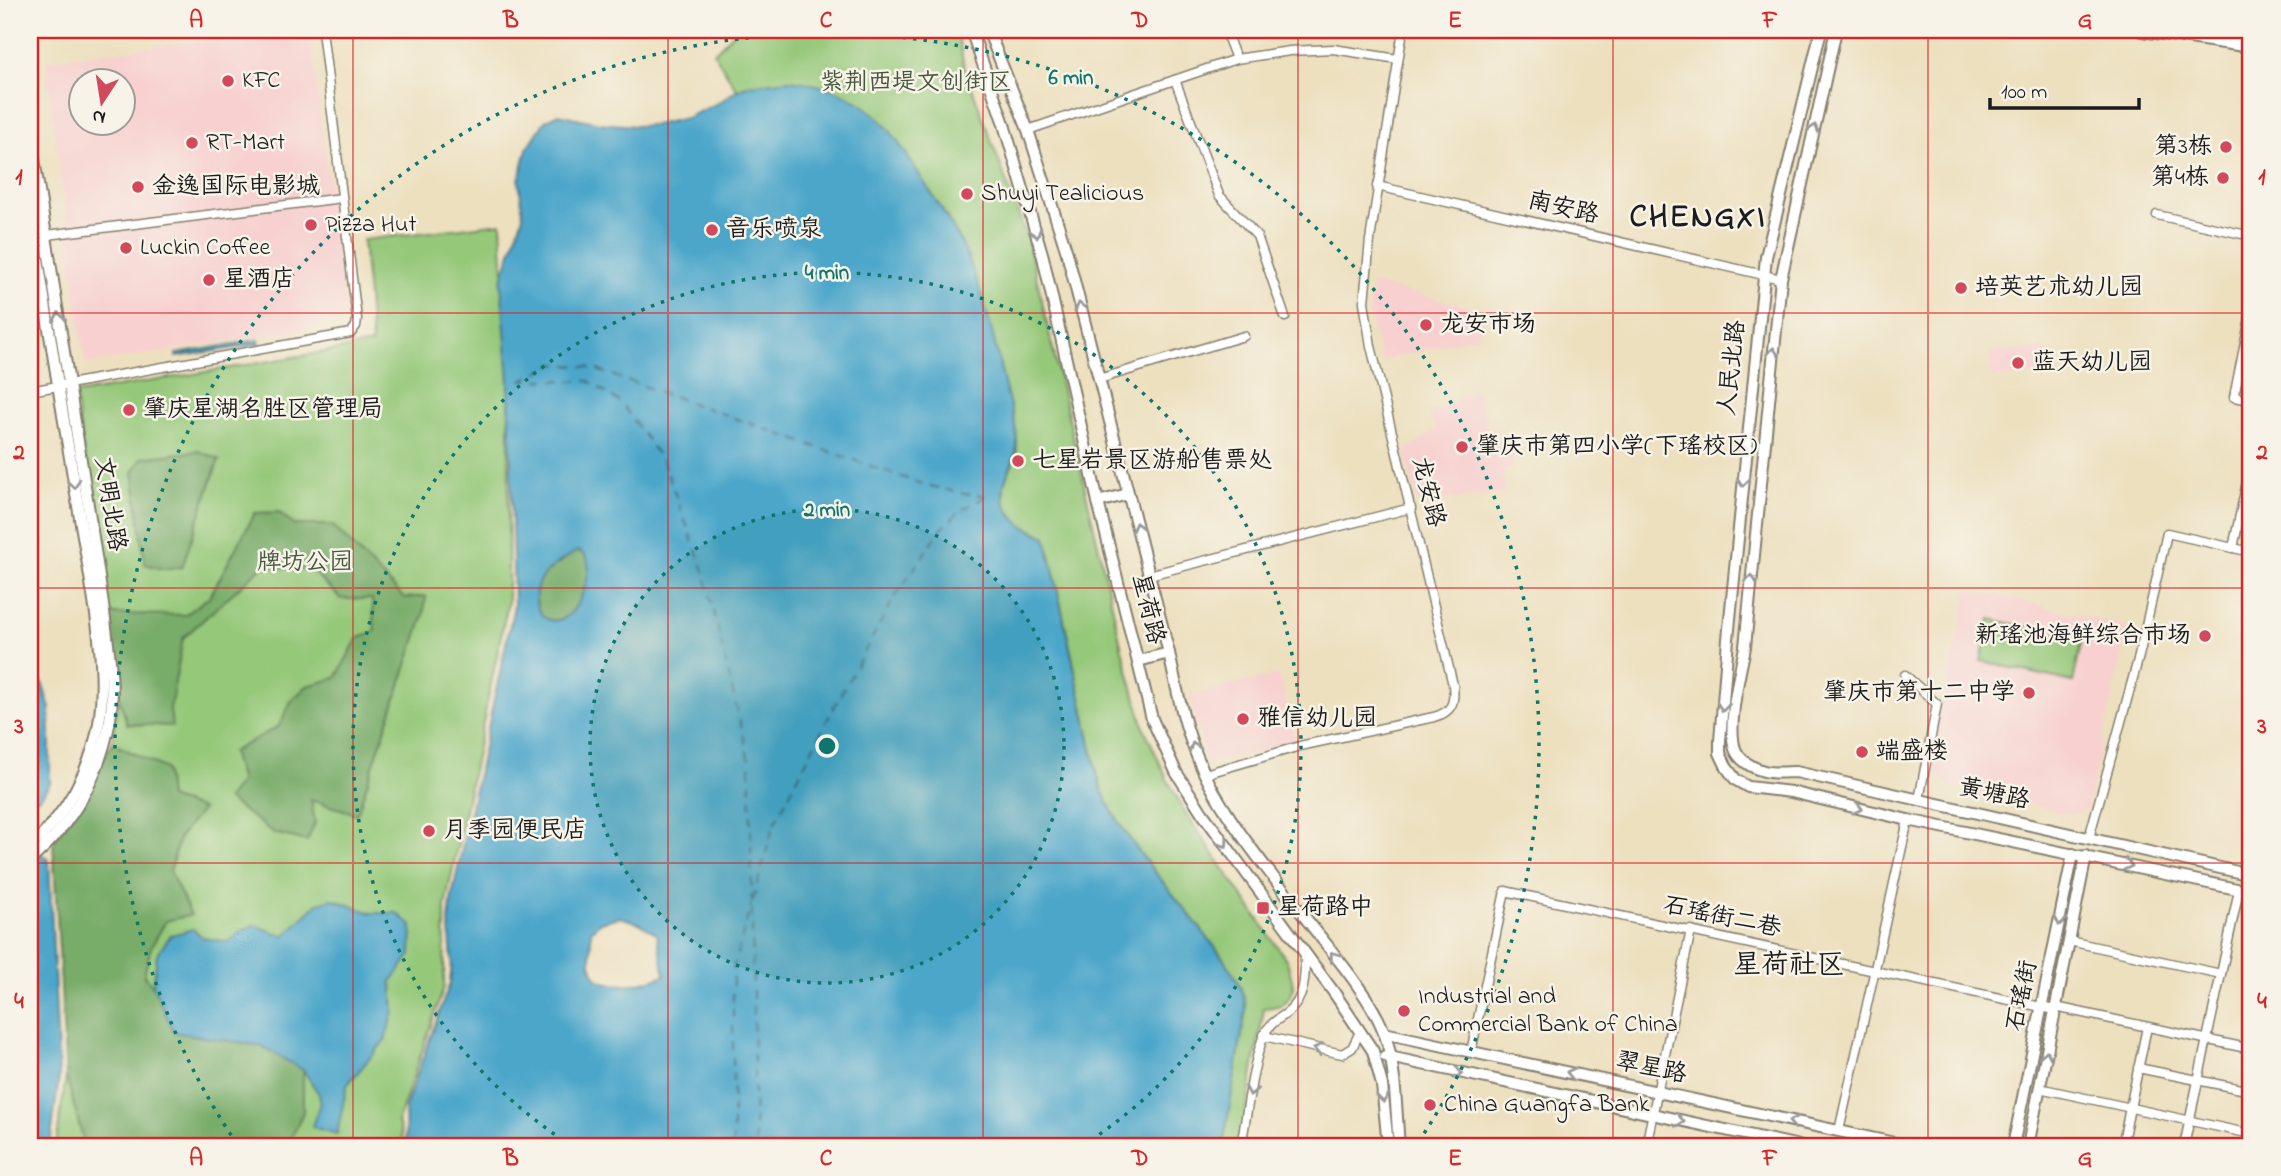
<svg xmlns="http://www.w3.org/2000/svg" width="2281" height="1176" font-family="'Indie Flower','LXGW WenKai TC',sans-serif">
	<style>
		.built { fill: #f7d0cf; fill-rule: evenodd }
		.green { fill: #95c879; stroke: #58724a; stroke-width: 2 }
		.forest { fill: #78ac69; stroke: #4a6442; stroke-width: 2 }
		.water { fill: #4ca6ca; stroke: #346173; stroke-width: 2; fill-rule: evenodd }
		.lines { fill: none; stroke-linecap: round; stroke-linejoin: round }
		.ferry { stroke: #325a6a; stroke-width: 2; stroke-dasharray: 9 7; stroke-linecap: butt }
		.street-casing { stroke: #847e6e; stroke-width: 11 }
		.secondary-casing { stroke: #847e6e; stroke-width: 14 }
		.primary-casing { stroke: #847e6e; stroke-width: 16 }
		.street { stroke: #fff; stroke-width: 8 }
		.secondary { stroke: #fff; stroke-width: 10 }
		.primary { stroke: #fff; stroke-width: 12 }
		.oneway { stroke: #999 }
		.grid { fill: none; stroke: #d62828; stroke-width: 2; stroke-opacity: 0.55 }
		.ring { fill: none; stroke: #0f766e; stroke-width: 3.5; stroke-dasharray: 3.5 7 }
		.poi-dot { fill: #d1495b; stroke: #f7f3e8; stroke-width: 2.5 }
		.labels { text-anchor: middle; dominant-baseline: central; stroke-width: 5; stroke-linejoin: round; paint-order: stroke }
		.poi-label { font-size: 24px; fill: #1c1c1c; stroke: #f7f3e8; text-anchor: start }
		.park-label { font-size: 24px; fill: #46583d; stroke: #f7f3e8 }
		.street-label { font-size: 24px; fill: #1c1c1c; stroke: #f7f3e8 }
		.quarter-label { font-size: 28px; fill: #1c1c1c; stroke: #f7f3e8 }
		.district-label { font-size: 32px; font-weight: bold; letter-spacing: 2px; fill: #1c1c1c; stroke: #f7f3e8 }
		.centre { fill: #0f766e; stroke: #f7f3e8; stroke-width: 3.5 }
		.ring-label { font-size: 21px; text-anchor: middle; font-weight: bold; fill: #0f766e; stroke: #f7f3e8; stroke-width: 5; stroke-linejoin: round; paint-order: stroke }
		.neatline { fill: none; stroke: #d62828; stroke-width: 2.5 }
		.grid-label { font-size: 23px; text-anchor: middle; font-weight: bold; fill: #d62828 }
	</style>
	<rect width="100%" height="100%" fill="#f7f3e8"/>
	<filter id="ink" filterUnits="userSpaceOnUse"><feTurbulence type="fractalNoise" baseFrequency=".0143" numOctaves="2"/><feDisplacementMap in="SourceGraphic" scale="14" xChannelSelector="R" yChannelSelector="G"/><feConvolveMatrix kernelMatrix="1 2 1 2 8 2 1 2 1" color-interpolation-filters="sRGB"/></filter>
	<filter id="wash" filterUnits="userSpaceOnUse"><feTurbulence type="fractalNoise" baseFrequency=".00686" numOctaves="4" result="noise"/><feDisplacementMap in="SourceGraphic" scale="28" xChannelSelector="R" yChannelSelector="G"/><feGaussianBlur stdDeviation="1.57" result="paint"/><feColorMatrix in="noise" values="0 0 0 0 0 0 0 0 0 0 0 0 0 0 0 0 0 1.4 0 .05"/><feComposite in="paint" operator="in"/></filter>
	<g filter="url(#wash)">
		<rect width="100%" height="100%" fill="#ede0bf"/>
		<g class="built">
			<path d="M 282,30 L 310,30 L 345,311 L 337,324 L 85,364 L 45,60 ZM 80,80 L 122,80 L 122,122 L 80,122 Z"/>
			<polygon points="30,273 42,340 30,343"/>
			<polygon points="1371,283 1487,311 1477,336 1382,361 1369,314"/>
			<polygon points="2251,321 2251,395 2236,392"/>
			<polygon points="2045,348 2047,374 1991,378 1989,353"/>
			<polygon points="1476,390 1492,442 1513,442 1513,469 1504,470 1504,493 1418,503 1404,452 1437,429 1428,413"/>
			<polygon points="1969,589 2129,627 2087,808 2073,815 1946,784 1929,759"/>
			<polygon points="1279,674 1295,743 1206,763 1190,695"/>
		</g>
		<g class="green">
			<path d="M 736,30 L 957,30 L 964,66 L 1028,241 L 1122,649 L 1144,728 L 1167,779 L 1186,814 L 1287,961 L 1294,988 C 1286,1005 1283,1006 1264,1008 L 1240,1146 L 1223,1146 L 1246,1010 C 1245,982 1216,948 1199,927 C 1166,884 1120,836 1100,785 L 1046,537 L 1020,524 L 1008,509 L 1004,500 L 1004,482 L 1017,454 L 1017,437 L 988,319 L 970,263 L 959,238 L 902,148 L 873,113 L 789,80 L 749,85 L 737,90 L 714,53 Z"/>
			<polygon points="501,223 509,381 508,602 445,906 444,987 398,1121 404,1146 56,1146 66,1076 95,785 112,743 119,697 75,394 372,344 363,240"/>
			<polygon points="1990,619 2082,639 2073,682 1981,661"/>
		</g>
		<g class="forest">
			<polygon points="198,451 219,459 182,567 162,569 145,564 133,472 142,458"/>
			<polygon points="279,512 294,525 332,525 404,598 426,596 423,617 357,814 311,800 315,823 307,841 274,833 227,799 241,781 232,752 279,726 291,701 307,686 336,678 357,639 375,631 372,599 341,599 311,570 263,566 183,638 170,709 172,726 127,724 119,697 107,614 185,615 210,596 255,513"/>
			<path d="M 577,551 C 602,554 581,611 564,618 C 540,629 530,600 539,582 C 547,567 564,560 577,551 Z"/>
			<polygon points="112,743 166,769 169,798 202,809 179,838 170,872 191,915 166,921 151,947 144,975 153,986 175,1032 262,1046 303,1070 303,1112 288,1146 85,1146 66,1076 53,844"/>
		</g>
		<g class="water">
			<path d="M 789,80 C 820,84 847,91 872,112 C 890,127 904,151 917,171 C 931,193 947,216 959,239 C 982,284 994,338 1005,387 C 1009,403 1016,421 1017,439 C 1019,462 999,478 1004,500 C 1009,521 1028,529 1046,537 L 1100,786 C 1120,836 1166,884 1199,927 C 1216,948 1245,982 1246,1010 L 1223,1146 L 406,1146 L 405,1108 L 450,983 L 452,960 L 449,922 L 451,901 L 514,606 L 509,381 L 501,282 L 523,216 L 519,180 L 527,149 L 545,121 L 559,114 L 599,123 L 635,126 L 655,125 L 686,118 L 718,103 L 737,90 L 749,85 ZM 577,551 C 602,554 581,611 564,618 C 540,629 530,600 539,582 C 547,568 564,560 577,551 ZM 620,917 L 639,923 L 657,934 L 665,975 C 643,984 616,990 596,978 L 591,964 L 591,931 L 600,922 Z"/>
			<polygon points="259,340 260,344 176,357 176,354"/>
			<polygon points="30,645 50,708 50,783 40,798 30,801"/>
			<polygon points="30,844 49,860 59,1078 50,1146 30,1146"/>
			<polygon points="333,899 371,913 397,913 412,926 411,955 392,981 394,1012 385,1040 347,1085 337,1134 312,1127 320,1103 319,1094 303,1070 262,1046 174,1032 153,986 157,954 171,935 193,929 203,938 229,942 239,932 254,925 284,936 318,903"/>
		</g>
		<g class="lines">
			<g class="ferry">
				<polyline points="521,380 589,381 621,403 663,462 704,571 750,764 755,1146"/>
				<polyline points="522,380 554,364 589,367 922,484 964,494 985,495"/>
				<polyline points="753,900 774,824 839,697 895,597 939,532 958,512 988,495"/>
				<polyline points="733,1146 733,969 751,905"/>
			</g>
		</g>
	</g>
	<g filter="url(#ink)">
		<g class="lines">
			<g class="street-casing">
				<g id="street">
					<polyline points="1225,30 1236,59"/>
					<polyline points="1175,80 1219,195 1257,236 1285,317"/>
					<polyline points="1028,130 1236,59 1290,51 1333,49 1398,59"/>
					<polyline points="1377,186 1781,279"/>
					<polyline points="2157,215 2251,236"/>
					<polyline points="47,235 342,198"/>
					<polyline points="2251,313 2234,397 2251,400"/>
					<polyline points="1099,379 1244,336"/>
					<polyline points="30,391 351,333 356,326 357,319 322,30"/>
					<polyline points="2233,548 2251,463"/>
					<polyline points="1149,575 1411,508"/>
					<polyline points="1905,675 1937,704 1919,800"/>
					<path d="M 1205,774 L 1300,746 L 1434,717 C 1452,712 1455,703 1453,685 L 1371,346 L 1364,302 L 1370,240 L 1403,30"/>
					<polyline points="2089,838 2139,656 2167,533 2251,552"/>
					<polyline points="2069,941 2221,974 2239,890"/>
					<polyline points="1264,1036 1342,1054 1352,1048 1360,1032"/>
					<polyline points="1471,1052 1505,891 2055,1010 2060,1008 2251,1049"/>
					<polyline points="2138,1068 2251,1091"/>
					<polyline points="2039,1088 2251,1134"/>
					<polyline points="1839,1131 1908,820"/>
					<path d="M 1241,1146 C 1248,1111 1251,1068 1264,1035 C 1269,1024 1277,1020 1287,1013 C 1306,999 1305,975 1305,954"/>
					<polyline points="1646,1146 1691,930"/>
					<polyline points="2122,1146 2147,1027"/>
					<polyline points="2184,1146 2221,974"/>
				</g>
			</g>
			<g class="secondary-casing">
				<g id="secondary">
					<polyline points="971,30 1003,121 1043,257 1098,502 1152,719 1176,772 1203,814 1335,994 1373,1051 1382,1085 1388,1146"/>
					<path d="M 988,30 L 1028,130 L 1067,253 L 1169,653 C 1177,690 1184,727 1199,761 C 1221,815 1271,874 1307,920 C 1331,951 1373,999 1385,1035 C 1396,1067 1396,1112 1399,1146"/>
					<polyline points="1821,30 1766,257 1728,639 1720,741 1720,753 1727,768 1736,780 1748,787 1791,792 1908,820 2251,892"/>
					<path d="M 1836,30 L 1781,279 L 1745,647 C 1740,673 1727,724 1735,749 C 1739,760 1752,768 1764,771 C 1774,774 1786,772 1796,772 L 2251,875"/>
					<path d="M 30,133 C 50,256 68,381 88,505 C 94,543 100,581 105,620 C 109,653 115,687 110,720 C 100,775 73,824 30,860"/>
					<path d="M 30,206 C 45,308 62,410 79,512 C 89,576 109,660 99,723 C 91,770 66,815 30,847"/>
					<polyline points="1098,502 1128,494"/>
					<polyline points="1138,661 1169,653"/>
					<polyline points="1384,1033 1908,1146"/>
					<polyline points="1385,1056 1799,1146"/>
					<polyline points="2013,1146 2073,854"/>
					<polyline points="2028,1146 2086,856"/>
				</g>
			</g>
			<g class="primary-casing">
				<polyline id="primary" points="2142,30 2251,46"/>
			</g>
			<use href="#street" class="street"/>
			<use href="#secondary" class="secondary"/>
			<use href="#primary" class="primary"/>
		</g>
		<defs><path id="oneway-chevron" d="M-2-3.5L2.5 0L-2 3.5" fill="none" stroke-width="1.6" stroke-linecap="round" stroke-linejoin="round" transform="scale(1.75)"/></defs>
		<g class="oneway">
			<use href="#oneway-chevron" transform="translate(1814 129) rotate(-77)"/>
			<use href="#oneway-chevron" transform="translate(1036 233) rotate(73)"/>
			<use href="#oneway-chevron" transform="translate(1080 307) rotate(-104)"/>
			<use href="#oneway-chevron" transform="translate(59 317) rotate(-98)"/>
			<use href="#oneway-chevron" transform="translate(1773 352) rotate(-84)"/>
			<use href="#oneway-chevron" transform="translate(1743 482) rotate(96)"/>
			<use href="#oneway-chevron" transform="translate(74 484) rotate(81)"/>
			<use href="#oneway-chevron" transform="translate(1137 527) rotate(-104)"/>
			<use href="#oneway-chevron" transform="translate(1751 579) rotate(-84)"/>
			<use href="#oneway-chevron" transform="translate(1723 707) rotate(96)"/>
			<use href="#oneway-chevron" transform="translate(1194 747) rotate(-108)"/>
			<use href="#oneway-chevron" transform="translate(1858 808) rotate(13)"/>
			<use href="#oneway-chevron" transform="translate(1224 843) rotate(54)"/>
			<use href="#oneway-chevron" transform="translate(2128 865) rotate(12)"/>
			<use href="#oneway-chevron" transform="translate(2060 921) rotate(102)"/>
			<use href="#oneway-chevron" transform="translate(1334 956) rotate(-127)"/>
			<use href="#oneway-chevron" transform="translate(1318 1049) rotate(-167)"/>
			<use href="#oneway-chevron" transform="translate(2046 1055) rotate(-79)"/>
			<use href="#oneway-chevron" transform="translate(1458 1073) rotate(12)"/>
			<use href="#oneway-chevron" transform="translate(1571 1073) rotate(-168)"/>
			<use href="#oneway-chevron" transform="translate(1251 1091) rotate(100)"/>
			<use href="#oneway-chevron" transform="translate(1383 1098) rotate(84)"/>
			<use href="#oneway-chevron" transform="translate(1680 1121) rotate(12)"/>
			<use href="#oneway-chevron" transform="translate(1793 1122) rotate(-168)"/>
		</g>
	</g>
	<path class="grid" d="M 353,30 L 353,1146M 668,30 L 668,1146M 983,30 L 983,1146M 1298,30 L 1298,1146M 1613,30 L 1613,1146M 1928,30 L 1928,1146M 30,313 L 2251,313M 30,588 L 2251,588M 30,863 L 2251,863"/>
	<circle cx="827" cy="746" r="237" fill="#0f766e" fill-opacity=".12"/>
	<g class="ring">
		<circle cx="827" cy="746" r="237"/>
		<path d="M572 1146A474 474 0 1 1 1082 1146"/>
		<path d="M237 1144A712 712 0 1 1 1417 1144"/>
	</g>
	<g class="poi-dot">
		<circle cx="228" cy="81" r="7"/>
		<circle cx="192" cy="143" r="7"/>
		<circle cx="2226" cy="147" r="7"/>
		<circle cx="2223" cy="178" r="7"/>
		<circle cx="138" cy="187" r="7"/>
		<circle cx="967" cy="194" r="7"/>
		<circle cx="311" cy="225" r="7"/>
		<circle cx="712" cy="230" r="7"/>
		<circle cx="126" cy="248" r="7"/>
		<circle cx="209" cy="280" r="7"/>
		<circle cx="1961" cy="288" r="7"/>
		<circle cx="1426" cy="325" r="7"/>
		<circle cx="2018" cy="363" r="7"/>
		<circle cx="129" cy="410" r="7"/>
		<circle cx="1462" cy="447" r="7"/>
		<circle cx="1018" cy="461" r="7"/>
		<circle cx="2205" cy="636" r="7"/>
		<circle cx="2029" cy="693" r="7"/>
		<circle cx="1243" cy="719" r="7"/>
		<circle cx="1862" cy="752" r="7"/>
		<circle cx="429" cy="831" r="7"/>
		<rect x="1256" y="901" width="14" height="14" rx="3.5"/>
		<circle cx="1404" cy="1011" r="7"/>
		<circle cx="1430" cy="1105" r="7"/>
	</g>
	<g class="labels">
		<g class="poi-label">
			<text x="242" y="81">KFC</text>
			<text x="206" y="143">RT-Mart</text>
			<text x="2212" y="147" text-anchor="end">第3栋</text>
			<text x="2209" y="178" text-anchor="end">第4栋</text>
			<text x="152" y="187">金逸国际电影城</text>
			<text x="981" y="194">Shuyi Tealicious</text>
			<text x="325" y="225">Pizza Hut</text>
			<text x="726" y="230">音乐喷泉</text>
			<text x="140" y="248">Luckin Coffee</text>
			<text x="223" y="280">星酒店</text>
			<text x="1975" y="288">培英艺术幼儿园</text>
			<text x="1440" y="325">龙安市场</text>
			<text x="2032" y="363">蓝天幼儿园</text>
			<text x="143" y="410">肇庆星湖名胜区管理局</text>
			<text x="1476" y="447">肇庆市第四小学(下瑶校区)</text>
			<text x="1032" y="461">七星岩景区游船售票处</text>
			<text x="2191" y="636" text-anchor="end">新瑶池海鲜综合市场</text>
			<text x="2015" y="693" text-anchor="end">肇庆市第十二中学</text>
			<text x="1257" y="719">雅信幼儿园</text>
			<text x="1876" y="752">端盛楼</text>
			<text x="443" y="831">月季园便民店</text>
			<text x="1277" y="908">星荷路中</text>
			<text x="1418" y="997">Industrial and<tspan x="1418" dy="28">Commercial Bank of China</tspan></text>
			<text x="1444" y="1105">China Guangfa Bank</text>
		</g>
		<g class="park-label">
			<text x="916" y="83">紫荆西堤文创街区</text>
			<text x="305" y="563">牌坊公园</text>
		</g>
		<g class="street-label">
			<text transform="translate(1563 209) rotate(13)">南安路</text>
			<text transform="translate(1733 368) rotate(-84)">人民北路</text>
			<text transform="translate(1427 492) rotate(76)">龙安路</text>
			<text transform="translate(109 504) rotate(81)">文明北路</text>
			<text transform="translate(1147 609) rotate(76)">星荷路</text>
			<text transform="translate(1994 795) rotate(12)">黄塘路</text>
			<text transform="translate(1722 918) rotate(12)">石瑶街二巷</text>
			<text transform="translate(2023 996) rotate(-78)">石瑶街</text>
			<text transform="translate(1651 1069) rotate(12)">翠星路</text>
		</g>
		<g class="quarter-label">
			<text x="1789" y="966">星荷社区</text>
		</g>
		<g class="district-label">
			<text x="1698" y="218">CHENGXI</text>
		</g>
	</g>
	<circle cx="827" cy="746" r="10" class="centre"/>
	<g class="ring-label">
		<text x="1071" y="84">6 min</text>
		<text x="827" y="279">4 min</text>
		<text x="827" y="516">2 min</text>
	</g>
	<rect width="2281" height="1176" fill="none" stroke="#f7f3e8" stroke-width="77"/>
	<g transform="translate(102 102) rotate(192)"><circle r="33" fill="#f7f3e8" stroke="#9f9d96" stroke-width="2"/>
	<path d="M0-5L12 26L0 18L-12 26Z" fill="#d1495b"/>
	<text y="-10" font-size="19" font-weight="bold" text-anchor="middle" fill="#1c1c1c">N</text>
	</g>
	<path d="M1990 98v10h149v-10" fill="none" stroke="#1c1c1c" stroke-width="3.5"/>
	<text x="2001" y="98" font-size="21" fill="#1c1c1c" stroke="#f7f3e8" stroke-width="5" paint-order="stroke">100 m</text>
	<rect x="38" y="38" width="2204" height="1100" class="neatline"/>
	<g class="grid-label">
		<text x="196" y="27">A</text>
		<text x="511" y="27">B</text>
		<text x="826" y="27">C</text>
		<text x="1140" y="27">D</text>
		<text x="1455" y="27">E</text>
		<text x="1770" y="27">F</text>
		<text x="2085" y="27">G</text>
		<text x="19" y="184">1</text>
		<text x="2262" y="184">1</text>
		<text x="19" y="459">2</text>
		<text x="2262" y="459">2</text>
		<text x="19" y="733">3</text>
		<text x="2262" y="733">3</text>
		<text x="19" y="1008">4</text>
		<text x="2262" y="1008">4</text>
		<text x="196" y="1165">A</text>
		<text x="511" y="1165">B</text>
		<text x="826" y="1165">C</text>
		<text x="1140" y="1165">D</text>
		<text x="1455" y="1165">E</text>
		<text x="1770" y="1165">F</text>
		<text x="2085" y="1165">G</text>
	</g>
</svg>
